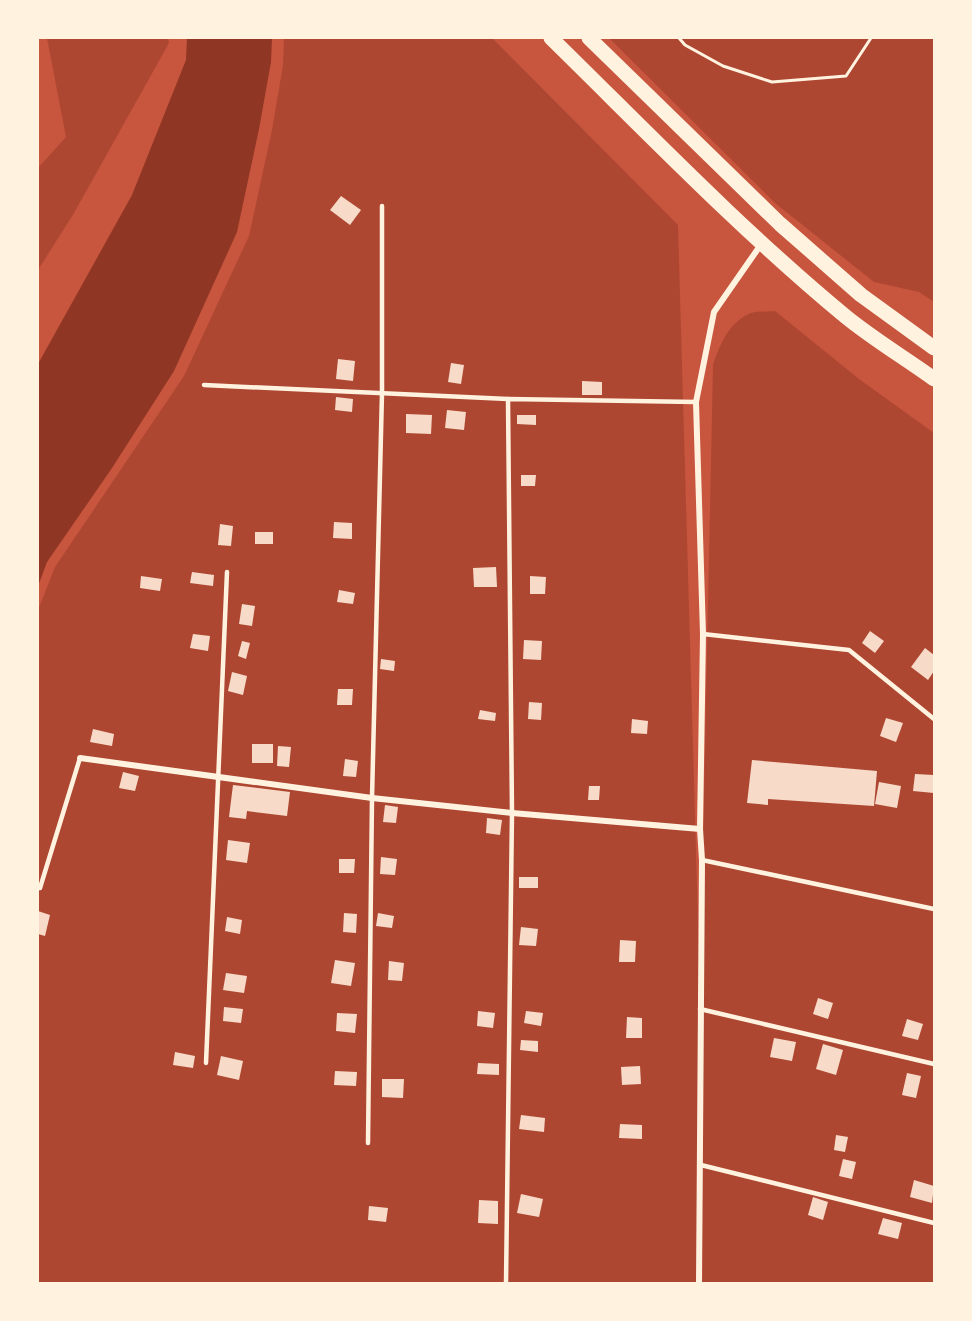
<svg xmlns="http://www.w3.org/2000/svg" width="972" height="1321" font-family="'Roboto Condensed',sans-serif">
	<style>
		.green { fill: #ae4732 }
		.water { fill: #8f3625 }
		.building { fill: #f7dbc8 }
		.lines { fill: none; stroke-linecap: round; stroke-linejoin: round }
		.path { stroke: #fff3e0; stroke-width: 3 }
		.service { stroke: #fff3e0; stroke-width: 4.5 }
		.minor { stroke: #fff3e0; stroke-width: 6 }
		.primary { stroke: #fff3e0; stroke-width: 15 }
	</style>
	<rect width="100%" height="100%" fill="#c8553d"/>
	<g class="green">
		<polygon points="47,38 168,38 169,43 74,213 38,270 38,168 66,137"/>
		<path d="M 284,38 L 492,38 L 678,225 L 700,991 L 713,365 C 720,344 729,322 751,313 C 758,311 768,312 775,311 L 859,379 L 934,433 L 934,1283 L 38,1284 L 38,610 L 55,567 L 184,376 L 249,236 L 272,130 L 283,65 Z"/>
		<polygon points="609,38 934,38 934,302 919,292 874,282 775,203"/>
	</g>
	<polygon class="water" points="187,38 272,38 271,62 259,129 237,232 174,371 112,468 47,562 38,586 38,364 132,195 186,60"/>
	<g class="building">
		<polygon points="341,196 361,210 350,225 330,210"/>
		<polygon points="338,359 355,361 353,381 336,379"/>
		<polygon points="451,363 464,365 461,384 448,382"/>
		<polygon points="582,381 602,382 602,395 582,395"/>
		<polygon points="336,397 353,399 352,412 335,410"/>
		<polygon points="447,410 466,412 464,430 445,428"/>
		<polygon points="406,414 432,415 431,434 406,433"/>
		<polygon points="517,415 536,415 536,425 517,424"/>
		<polygon points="521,475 536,475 535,486 521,486"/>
		<polygon points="334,522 352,523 352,539 333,538"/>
		<polygon points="220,524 233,526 231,546 218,545"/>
		<rect x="255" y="532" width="18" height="12"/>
		<polygon points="496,567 497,587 474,587 473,568"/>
		<polygon points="192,572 214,575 213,586 190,583"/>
		<polygon points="141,576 162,579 160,591 140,588"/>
		<polygon points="530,576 546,577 545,594 530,594"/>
		<polygon points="339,590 355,593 353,604 337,602"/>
		<polygon points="242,604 255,606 252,626 239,624"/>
		<polygon points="870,631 884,641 875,653 862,643"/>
		<polygon points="193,634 210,636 208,651 190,648"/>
		<polygon points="524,640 542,641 541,660 523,659"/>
		<polygon points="242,641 250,643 246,659 238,656"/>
		<polygon points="925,648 934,655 934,671 928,680 911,667"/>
		<polygon points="381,659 395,661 394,671 380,669"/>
		<polygon points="232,672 247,676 243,695 228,691"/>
		<polygon points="338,689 353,689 352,705 337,705"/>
		<polygon points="529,702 542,703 541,720 528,719"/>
		<polygon points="480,710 496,713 495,721 478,719"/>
		<polygon points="886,718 903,723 896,742 880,736"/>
		<polygon points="632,719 648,721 647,734 631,733"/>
		<polygon points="93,729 114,734 112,746 90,742"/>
		<rect x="252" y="744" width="21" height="19"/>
		<polygon points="278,746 291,747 289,767 277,766"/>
		<polygon points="345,759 358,761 356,777 343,776"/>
		<polygon points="752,760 877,771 874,806 768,799 768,805 747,803"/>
		<polygon points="123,772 139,776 135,791 119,788"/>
		<polygon points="915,774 934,775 934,793 913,791"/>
		<polygon points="879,782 901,786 897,808 875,804"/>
		<polygon points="233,785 290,792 287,816 247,811 246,819 229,817"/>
		<polygon points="589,786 600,786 599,800 588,800"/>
		<polygon points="385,805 398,807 396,823 383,822"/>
		<polygon points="487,818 502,820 500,835 486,833"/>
		<polygon points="228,840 250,843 247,863 226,860"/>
		<polygon points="381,857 397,859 395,875 380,874"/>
		<polygon points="339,859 355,859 354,873 339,873"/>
		<rect x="519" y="877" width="19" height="11"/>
		<polygon points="38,911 50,915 45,936 38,934"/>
		<polygon points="344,913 357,914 356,933 343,932"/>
		<polygon points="378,913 394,916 392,928 376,926"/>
		<polygon points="227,917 242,920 240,934 225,931"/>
		<polygon points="521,927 538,929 536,946 519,945"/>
		<polygon points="620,940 636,941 635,962 619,962"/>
		<polygon points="335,960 355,963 351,986 331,983"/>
		<polygon points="389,961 404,963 402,981 388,980"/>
		<polygon points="226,973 247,976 244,993 223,990"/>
		<polygon points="818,998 833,1003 828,1019 813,1014"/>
		<polygon points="224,1007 243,1009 241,1023 223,1021"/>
		<polygon points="478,1011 495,1013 493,1028 477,1026"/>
		<polygon points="526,1011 543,1013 541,1026 524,1023"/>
		<polygon points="337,1013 357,1014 355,1033 336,1031"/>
		<polygon points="627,1017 642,1018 642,1038 626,1038"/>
		<polygon points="907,1019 923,1024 918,1040 902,1036"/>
		<polygon points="774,1038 796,1042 792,1061 770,1057"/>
		<polygon points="521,1040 538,1041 538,1052 520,1050"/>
		<polygon points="823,1044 843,1050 836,1075 816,1069"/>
		<polygon points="175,1052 195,1056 193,1068 173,1065"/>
		<polygon points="221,1056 243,1061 239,1080 217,1075"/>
		<polygon points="478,1063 499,1064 499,1075 477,1074"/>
		<polygon points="640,1066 641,1084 622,1085 621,1067"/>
		<polygon points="335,1071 357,1072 356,1086 334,1085"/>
		<polygon points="907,1073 921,1076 916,1098 902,1095"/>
		<polygon points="382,1079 404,1079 403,1098 382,1097"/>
		<polygon points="521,1115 545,1118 544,1132 519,1129"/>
		<polygon points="620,1124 642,1125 642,1139 619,1138"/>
		<polygon points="836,1135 848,1137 845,1152 834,1150"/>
		<polygon points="843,1159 856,1162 852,1179 839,1176"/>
		<polygon points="914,1180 934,1186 932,1203 910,1197"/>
		<polygon points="521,1194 543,1199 539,1217 517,1213"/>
		<polygon points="813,1197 828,1202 823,1220 808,1215"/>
		<polygon points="479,1200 498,1201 498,1224 478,1223"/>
		<polygon points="369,1206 388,1208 386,1222 368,1220"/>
		<polygon points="883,1218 902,1223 898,1239 878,1234"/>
	</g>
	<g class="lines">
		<polyline class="path" points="679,38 685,45 723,66 772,82 846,76 871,38"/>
		<g class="service">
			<polyline points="204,385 508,399"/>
			<polyline points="703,634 849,650 934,719"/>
			<polyline points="702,860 934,909"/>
			<polyline points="40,888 80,758"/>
			<polyline points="700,1009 934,1064"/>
			<polyline points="206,1063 227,572"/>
			<polyline points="368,1143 372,798 382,393 382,206"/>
			<polyline points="701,1165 934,1223"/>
			<polyline points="506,1284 512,813 508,399 696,402"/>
		</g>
		<g class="minor">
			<polyline points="80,758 372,798 512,813 700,829"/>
			<polyline points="699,1284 702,860 700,829 703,634 696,402 714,312 762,243"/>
		</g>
		<g class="primary">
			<path d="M 551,38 C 647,132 741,230 845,316 C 873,339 905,358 934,379"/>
			<polyline points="589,38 780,224 861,295 934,348"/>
		</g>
	</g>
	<rect width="972" height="1321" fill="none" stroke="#fff3e0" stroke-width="78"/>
</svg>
